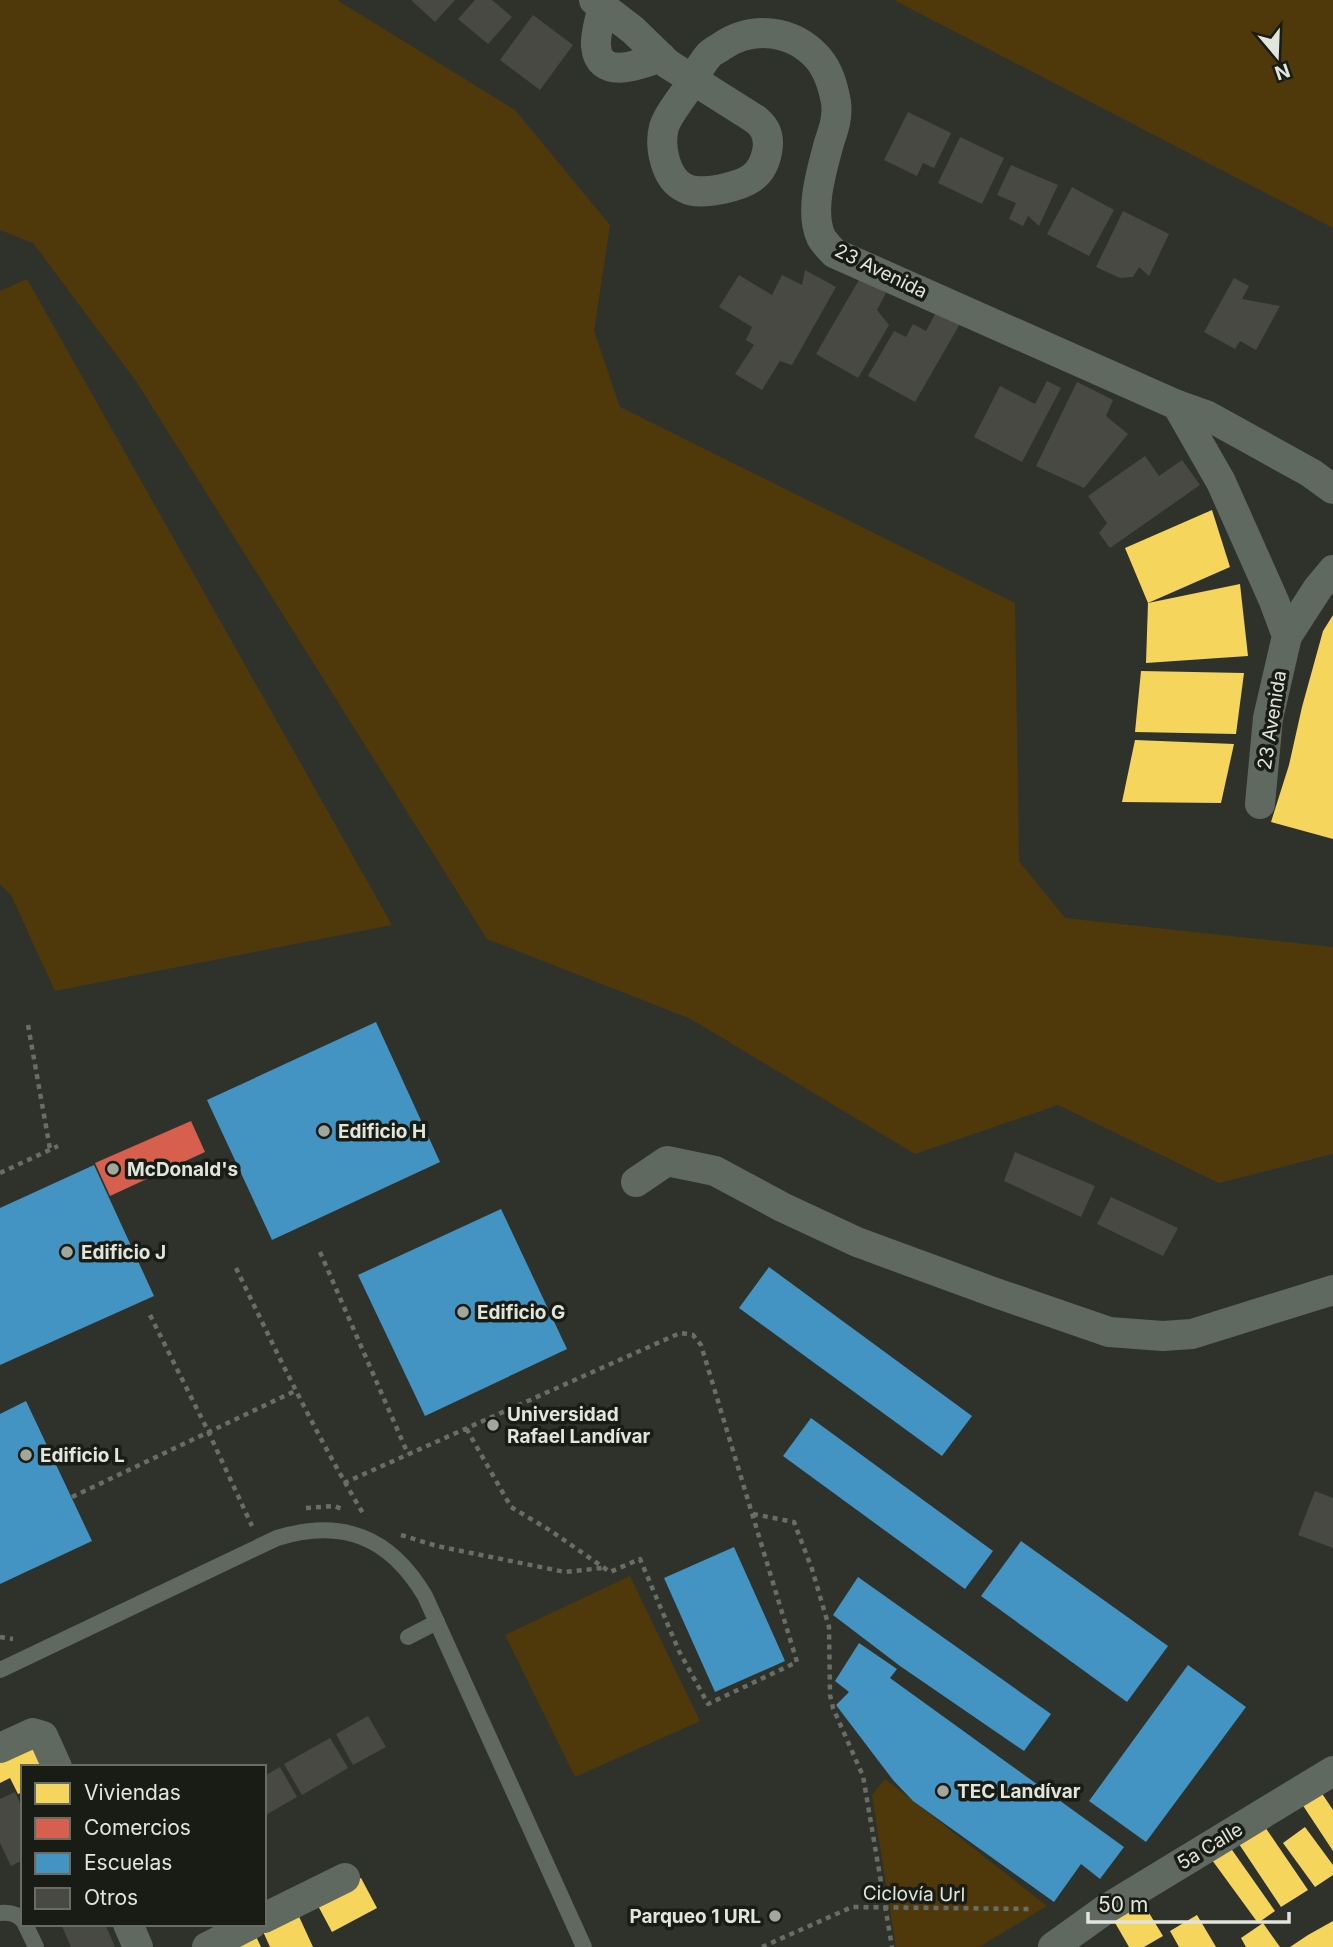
<svg xmlns="http://www.w3.org/2000/svg" width="1333" height="1947" font-family="Inter,sans-serif">
	<style>
		.green { fill: #4f390a }
		.homes { fill: #f6d55c }
		.shops { fill: #d6604d }
		.schools { fill: #4393c3 }
		.building { fill: #484942 }
		.lines { fill: none; stroke-linecap: round; stroke-linejoin: round }
		.path { stroke: #686e66; stroke-width: 4.5; stroke-dasharray: 5 5; stroke-linecap: butt }
		.lane { stroke: #606960; stroke-width: 16 }
		.street { stroke: #606960; stroke-width: 30 }
		.street-bridge { stroke: #606960; stroke-width: 30 }
		.poi-dot { fill: #a3a69d; stroke: #191c15; stroke-width: 2.5 }
		.labels { text-anchor: middle; dominant-baseline: central; stroke-width: 7; stroke-linejoin: round; paint-order: stroke }
		.street-label { font-size: 19px; fill: #e1e5db; stroke: #191c15 }
		.poi-label { font-size: 19px; font-weight: bold; fill: #e1e5db; stroke: #191c15; text-anchor: start }
	</style>
	<rect width="100%" height="100%" fill="#2f322a"/>
	<g class="green">
		<polygon points="0,0 337,0 515,110 610,225 594,331 620,407 1015,603 1019,861 1065,918 1333,947 1333,1154 1219,1183 1058,1105 915,1154 691,1019 487,939 136,381 33,243 0,230"/>
		<polygon points="894,0 1333,0 1333,228"/>
		<polygon points="27,279 392,925 55,991 11,895 0,884 0,291"/>
		<polygon points="630,1576 700,1721 575,1777 505,1635"/>
		<polygon points="885,1779 1047,1906 979,1947 896,1947 872,1795"/>
	</g>
	<g class="homes">
		<polygon points="1212,510 1230,567 1148,603 1125,548"/>
		<polygon points="1240,584 1248,656 1146,663 1148,603"/>
		<polygon points="1333,615 1333,839 1271,822 1289,765 1302,707 1323,631"/>
		<polygon points="1141,671 1244,673 1236,734 1135,732"/>
		<polygon points="1135,740 1234,744 1221,803 1122,802"/>
		<polygon points="32,1745 43,1767 23,1767 23,1792 18,1794 10,1778 0,1783 0,1761"/>
		<polygon points="1319,1789 1333,1810 1333,1851 1300,1801"/>
		<polygon points="1261,1821 1308,1890 1281,1907 1235,1838"/>
		<polygon points="1305,1827 1333,1865 1333,1875 1315,1887 1283,1843"/>
		<polygon points="1230,1847 1275,1911 1258,1923 1212,1860"/>
		<polygon points="361,1878 377,1908 332,1932 316,1902"/>
		<polygon points="1143,1903 1163,1936 1144,1947 1129,1947 1114,1921"/>
		<polygon points="296,1910 313,1947 270,1947 261,1927"/>
		<polygon points="1197,1915 1216,1947 1179,1947 1170,1931"/>
		<polygon points="1333,1921 1333,1947 1290,1947 1308,1935"/>
		<polygon points="1263,1923 1280,1947 1246,1947 1241,1938"/>
		<polygon points="254,1932 261,1947 222,1947"/>
	</g>
	<polygon class="shops" points="191,1121 205,1152 110,1196 95,1163"/>
	<g class="schools">
		<polygon points="376,1022 440,1162 272,1240 207,1100"/>
		<polygon points="94,1165 154,1296 0,1365 0,1208"/>
		<polygon points="501,1209 567,1349 425,1416 358,1275"/>
		<polygon points="769,1267 972,1416 942,1456 739,1308"/>
		<polygon points="26,1401 92,1541 0,1584 0,1414"/>
		<polygon points="811,1418 993,1551 965,1589 783,1456"/>
		<polygon points="1021,1541 1168,1646 1127,1702 981,1596"/>
		<polygon points="734,1547 785,1661 715,1692 664,1578"/>
		<polygon points="858,1577 1051,1714 1024,1751 900,1666 833,1615"/>
		<polygon points="859,1643 897,1669 890,1678 1124,1847 1100,1879 1081,1864 1054,1902 913,1801 893,1780 836,1705 849,1692 835,1681"/>
		<polygon points="1188,1665 1246,1707 1146,1842 1089,1801"/>
	</g>
	<g class="building">
		<polygon points="411,0 455,0 435,22"/>
		<polygon points="475,0 492,0 512,17 488,44 458,19"/>
		<polygon points="533,15 573,45 540,90 500,60"/>
		<polygon points="908,112 951,133 934,168 923,163 917,176 884,160"/>
		<polygon points="960,137 1004,158 982,204 938,183"/>
		<polygon points="1011,165 1058,185 1039,226 1028,216 1023,226 1009,219 1016,203 997,195"/>
		<polygon points="1072,187 1114,210 1089,256 1047,234"/>
		<polygon points="1123,211 1169,234 1149,276 1139,267 1133,277 1120,278 1096,267"/>
		<polygon points="805,270 836,287 792,365 780,361 762,390 735,374 754,345 746,340 752,327 719,307 739,275 772,295 782,275 802,285"/>
		<polygon points="860,278 886,293 877,310 889,325 858,378 816,354"/>
		<polygon points="1234,278 1249,286 1242,299 1280,306 1256,350 1240,341 1235,349 1204,332"/>
		<polygon points="938,309 961,322 915,402 868,376 894,331 906,337 913,324 926,331"/>
		<polygon points="1047,381 1061,388 1022,462 974,437 1000,386 1035,404"/>
		<polygon points="1077,382 1113,400 1106,416 1128,434 1084,488 1036,466"/>
		<polygon points="1145,456 1159,476 1182,460 1200,485 1110,548 1099,533 1107,523 1088,496"/>
		<polygon points="1015,1152 1095,1186 1081,1217 1004,1181"/>
		<polygon points="1111,1197 1178,1228 1163,1256 1097,1224"/>
		<polygon points="1315,1491 1333,1498 1333,1548 1298,1535"/>
		<polygon points="368,1716 386,1747 353,1765 336,1734"/>
		<polygon points="330,1738 348,1768 302,1795 284,1764"/>
		<polygon points="280,1767 297,1797 264,1816 264,1776"/>
		<polygon points="15,1792 23,1810 23,1860 11,1866 0,1843 0,1799"/>
		<polygon points="61,1924 105,1924 115,1947 71,1947"/>
	</g>
	<g class="lines">
		<g class="path">
			<polyline points="28,1025 50,1149"/>
			<polyline points="0,1173 58,1146"/>
			<polyline points="320,1252 408,1454"/>
			<path d="M 236,1268 C 276,1351 316,1435 364,1515"/>
			<polyline points="150,1315 208,1431 252,1526"/>
			<polyline points="344,1483 680,1333 693,1335 701,1345 797,1662 708,1704 679,1651 640,1559 610,1572 551,1531 511,1507 466,1428"/>
			<polyline points="72,1497 295,1391"/>
			<polyline points="306,1508 334,1506 342,1509"/>
			<polyline points="753,1514 794,1522 812,1569 829,1627 830,1695 833,1708 863,1776 892,1947"/>
			<polyline points="401,1535 437,1546 565,1572 602,1568"/>
			<polyline points="0,1637 13,1639"/>
			<polyline points="762,1947 852,1907 1032,1909"/>
		</g>
		<g class="lane">
			<polyline points="408,1637 437,1622"/>
			<path d="M 0,1670 L 277,1538 C 343,1518 390,1537 425,1596 L 584,1947"/>
			<path d="M 0,1913 C 9,1912 17,1913 23,1921"/>
			<polyline points="25,1924 36,1947"/>
		</g>
		<g class="street">
			<polyline points="594,0 633,30 668,64"/>
			<path d="M 603,7 C 600,19 595,34 596,46 C 599,82 641,64 661,57"/>
			<path d="M 755,119 C 766,127 770,138 767,152 C 762,178 745,184 722,189 C 710,191 696,194 685,188 C 665,179 659,146 664,127 C 668,114 679,102 686,91 C 693,79 700,65 709,55 C 712,51 718,49 722,46 C 753,25 793,30 818,58 C 829,71 833,86 836,102 C 838,117 834,128 829,143 C 822,169 809,211 821,237 C 824,243 830,248 834,253 L 1177,405 L 1221,482 L 1274,601 L 1287,636 L 1268,718 L 1260,804"/>
			<polyline points="1177,405 1208,416 1311,473 1333,489"/>
			<polyline points="1287,636 1318,588 1333,570"/>
			<polyline points="636,1182 667,1161 715,1171 782,1207 857,1242 993,1292 1109,1332 1163,1336 1192,1334 1333,1290"/>
			<polyline points="0,1748 33,1733 43,1736 57,1767"/>
			<polyline points="264,1918 345,1878"/>
			<polyline points="128,1924 138,1947"/>
			<polyline points="207,1947 252,1924"/>
			<polyline points="1053,1947 1106,1909 1333,1771"/>
		</g>
		<polyline class="street-bridge" points="668,64 755,119"/>
	</g>
	<g class="poi-dot">
		<circle cx="324" cy="1131" r="7"/>
		<circle cx="113" cy="1169" r="7"/>
		<circle cx="67" cy="1252" r="7"/>
		<circle cx="463" cy="1312" r="7"/>
		<circle cx="493" cy="1425" r="7"/>
		<circle cx="26" cy="1455" r="7"/>
		<circle cx="943" cy="1791" r="7"/>
		<circle cx="775" cy="1916" r="7"/>
	</g>
	<g class="labels">
		<g class="street-label">
			<text transform="translate(881 271) rotate(26)">23 Avenida</text>
			<text transform="translate(1272 720) rotate(-81)">23 Avenida</text>
			<text transform="translate(1210 1846) rotate(-31)">5a Calle</text>
			<text transform="translate(914 1894) rotate(1)">Ciclovía Url</text>
		</g>
		<g class="poi-label">
			<text x="338" y="1131">Edificio H</text>
			<text x="127" y="1169">McDonald's</text>
			<text x="81" y="1252">Edificio J</text>
			<text x="477" y="1312">Edificio G</text>
			<text x="507" y="1414">Universidad<tspan x="507" dy="22">Rafael Landívar</tspan></text>
			<text x="40" y="1455">Edificio L</text>
			<text x="957" y="1791">TEC Landívar</text>
			<text x="761" y="1916" text-anchor="end">Parqueo 1 URL</text>
		</g>
	</g>
	<rect x="21" y="1765" width="245" height="161" fill="#191c15" stroke="#696c64" stroke-width="2"/>
	<rect x="35" y="1783" width="35" height="21" fill="#f6d55c" stroke="#696c64" stroke-width="2"/>
	<text x="84" y="1800" font-size="21" fill="#e1e5db">Viviendas</text>
	<rect x="35" y="1818" width="35" height="21" fill="#d6604d" stroke="#696c64" stroke-width="2"/>
	<text x="84" y="1835" font-size="21" fill="#e1e5db">Comercios</text>
	<rect x="35" y="1853" width="35" height="21" fill="#4393c3" stroke="#696c64" stroke-width="2"/>
	<text x="84" y="1870" font-size="21" fill="#e1e5db">Escuelas</text>
	<rect x="35" y="1888" width="35" height="21" fill="#484942" stroke="#696c64" stroke-width="2"/>
	<text x="84" y="1905" font-size="21" fill="#e1e5db">Otros</text>
	<g transform="translate(1277 56) rotate(161)" stroke="#191c15" stroke-width="5" paint-order="stroke">
	<path d="M0-5L12 26L0 18L-12 26Z" fill="#e1e5db"/>
	<text y="-10" font-size="19" font-weight="bold" text-anchor="middle" fill="#e1e5db">N</text>
	</g>
	<path d="M1088 1912v10h201v-10" fill="none" stroke="#e1e5db" stroke-width="3.5"/>
	<text x="1098" y="1912" font-size="21" fill="#e1e5db" stroke="#191c15" stroke-width="5" paint-order="stroke">50 m</text>
</svg>
